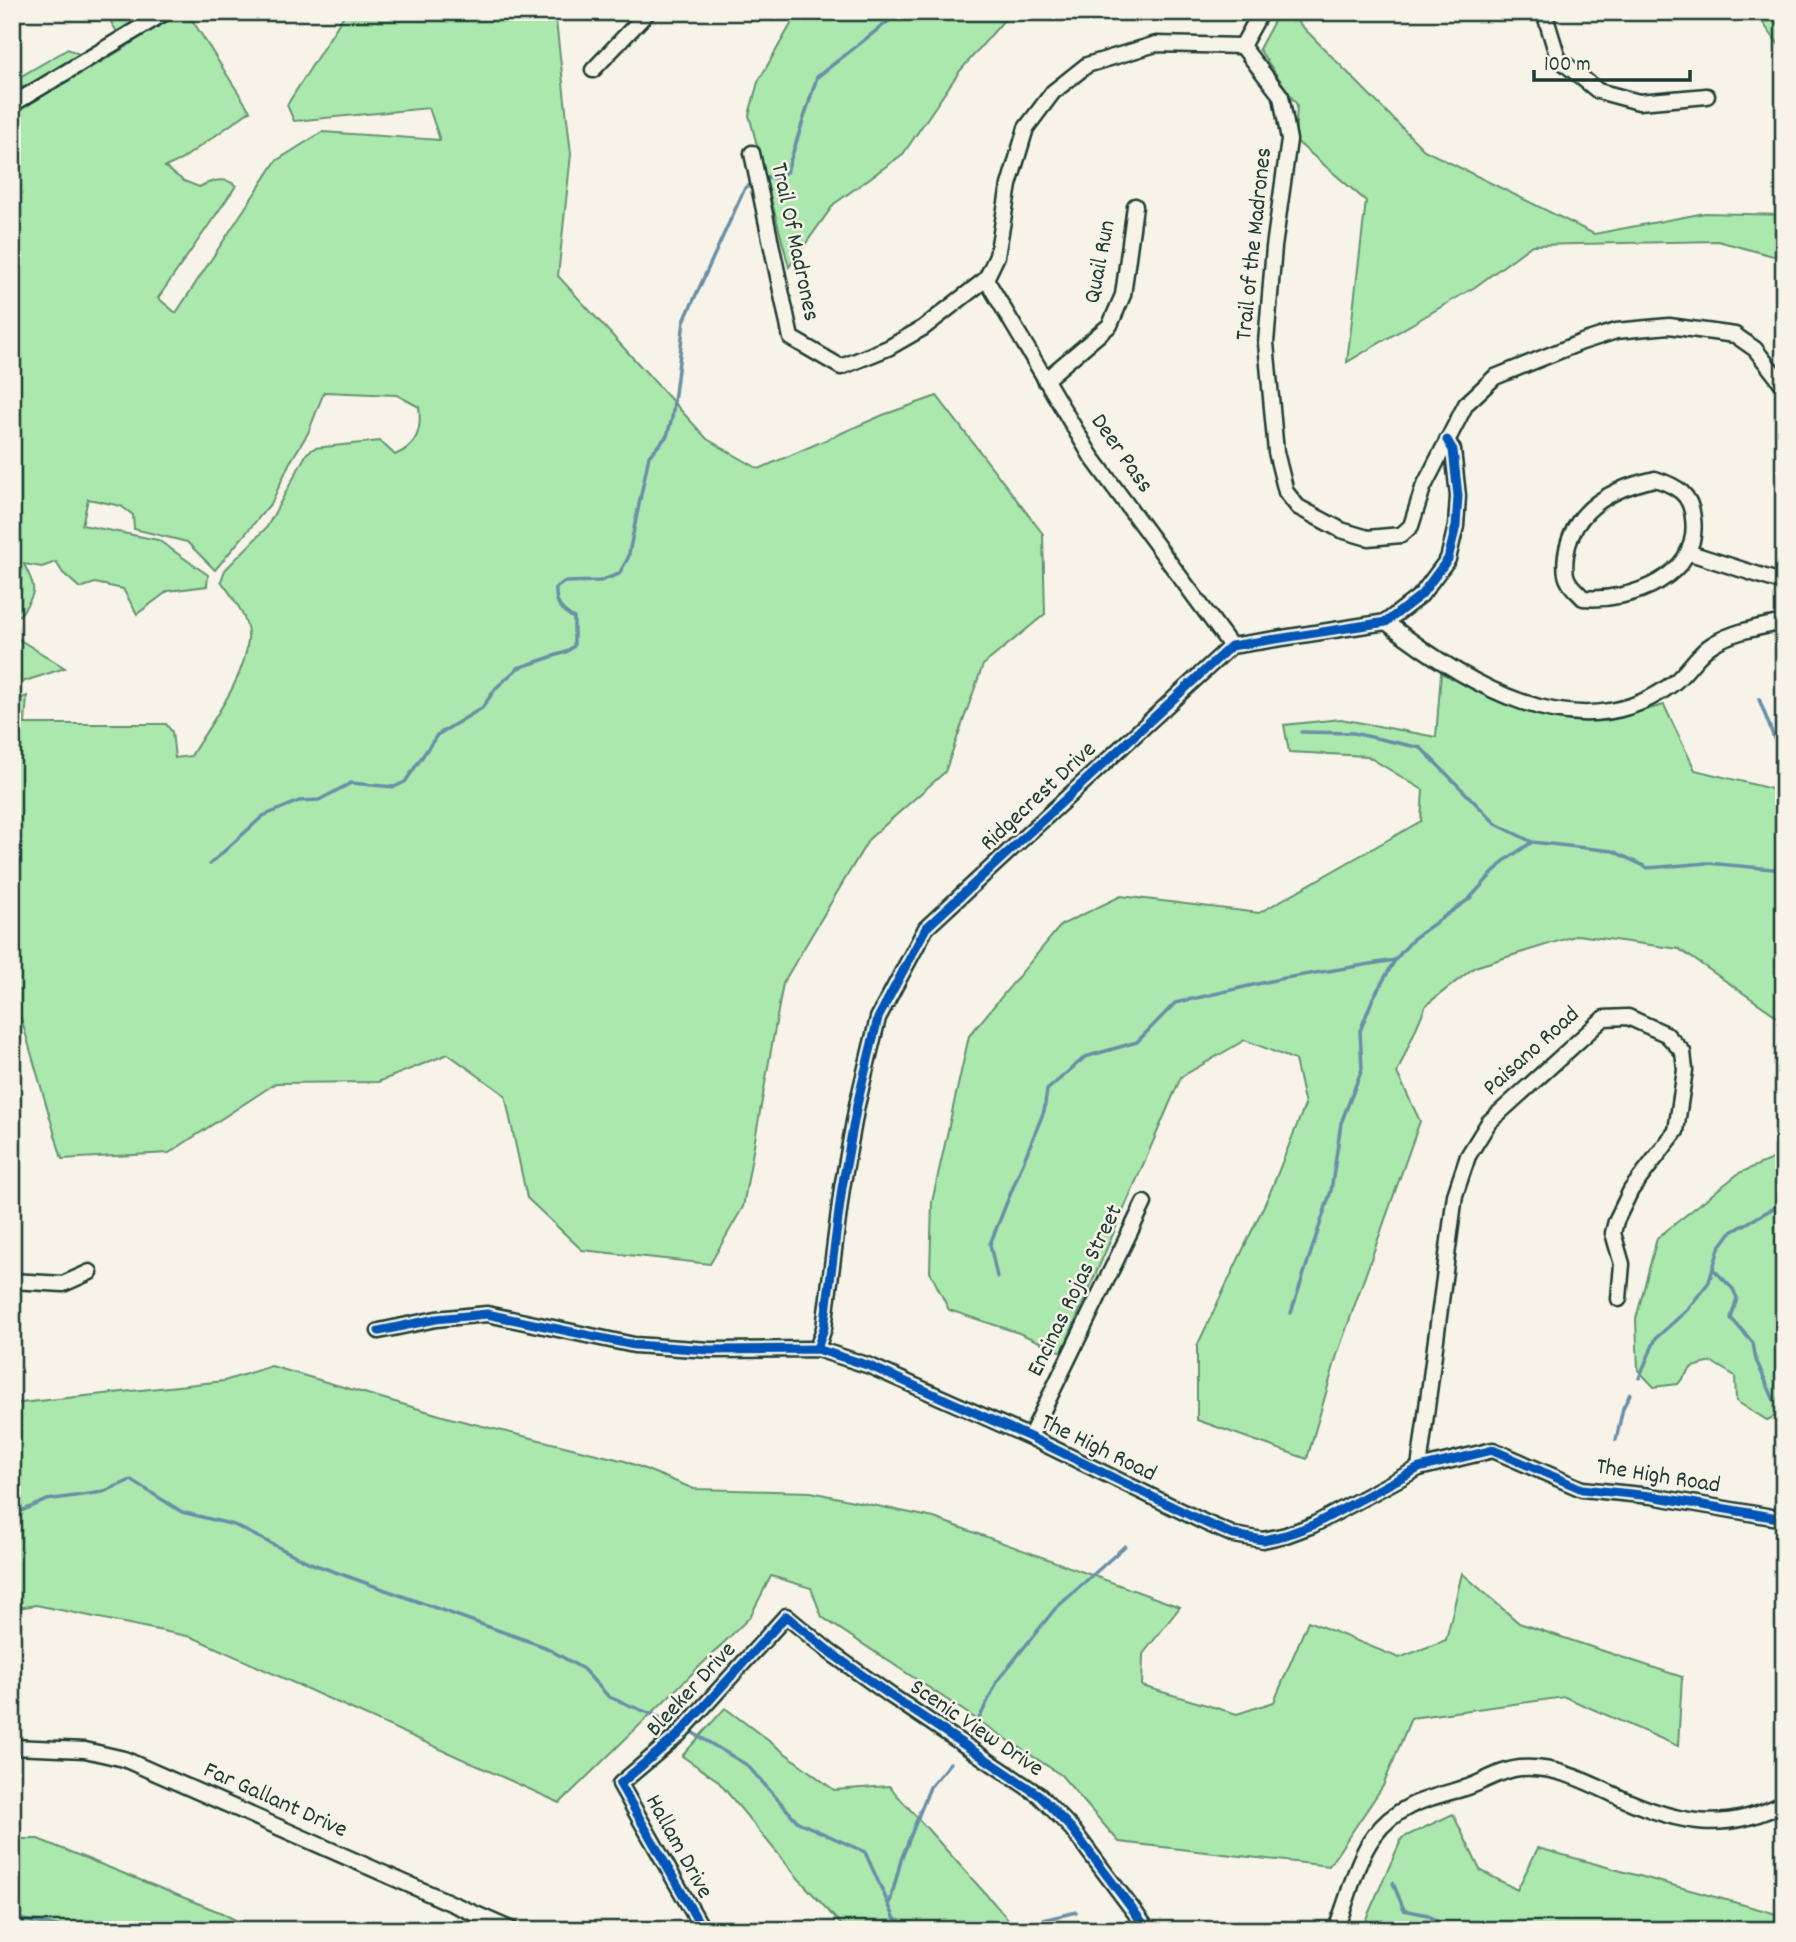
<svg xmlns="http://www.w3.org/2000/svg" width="1796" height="1942" font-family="Dekko,sans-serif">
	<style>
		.green { fill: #abe8ae; stroke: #659271; stroke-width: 2 }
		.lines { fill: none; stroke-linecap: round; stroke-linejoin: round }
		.stream { stroke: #698fa7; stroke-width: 3.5 }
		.minor-casing { stroke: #1f3d34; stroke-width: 19 }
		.minor { stroke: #f7f3e8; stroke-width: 14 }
		.cycleway-casing { stroke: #f7f3e8; stroke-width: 13 }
		.cycleway { stroke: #0057b8; stroke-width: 9 }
		.labels { text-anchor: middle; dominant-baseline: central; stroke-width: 5; stroke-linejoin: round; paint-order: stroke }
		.street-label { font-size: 24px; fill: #1f3d34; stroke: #f7f3e8 }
	</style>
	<rect width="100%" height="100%" fill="#f7f3e8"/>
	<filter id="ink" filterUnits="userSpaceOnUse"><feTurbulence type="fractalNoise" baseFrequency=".0143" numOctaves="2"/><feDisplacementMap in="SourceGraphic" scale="14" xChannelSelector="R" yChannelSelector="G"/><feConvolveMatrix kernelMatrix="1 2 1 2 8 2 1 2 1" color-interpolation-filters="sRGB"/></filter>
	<g filter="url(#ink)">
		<g class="green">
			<path d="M 121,12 L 187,12 L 250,111 L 181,160 L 165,167 L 184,181 L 199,187 C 211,181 225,176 236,186 L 158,298 L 176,313 L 276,161 L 322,132 L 440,140 L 429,108 L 294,121 L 287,105 L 346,12 L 555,12 L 571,154 L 558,276 L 707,439 L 759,469 L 883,415 L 937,396 L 1043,534 L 1045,614 L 983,665 L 945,772 L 869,839 L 783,983 L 743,1207 L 710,1264 L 582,1250 L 527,1198 L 505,1095 L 448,1054 L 378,1082 L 276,1083 L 169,1153 L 62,1159 L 21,1018 L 12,1016 L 12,702 L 27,696 L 25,724 L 166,724 L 172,732 L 175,758 L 191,756 C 211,722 245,680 248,639 C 250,619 232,596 221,581 L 225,570 L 267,527 L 307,453 L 315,448 L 380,441 L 395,455 C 417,446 422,430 419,407 L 397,395 L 324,392 L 308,433 L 289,464 L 272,502 L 215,570 L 187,542 L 134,529 L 133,515 L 121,506 L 88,499 L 82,525 L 158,540 L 208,575 L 207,586 L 168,591 L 137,614 L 123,589 L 95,583 L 80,588 L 63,573 L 56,562 L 42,567 L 24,564 C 36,590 38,590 20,615 L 12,616 L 12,107 L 30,103 L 18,78 L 68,49 L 99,63 L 126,47 L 111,22 Z"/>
			<polygon points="798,12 1011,12 959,72 903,154 834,204 789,267 749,115 758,82"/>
			<polygon points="1279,12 1288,12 1424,150 1594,234 1705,213 1784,215 1784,259 1718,241 1532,245 1475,287 1347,362 1366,201 1295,140 1297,105 1259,49"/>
			<polygon points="1755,12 1784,12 1784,52"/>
			<polygon points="12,635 65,668 25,681 12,692"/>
			<polygon points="1441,673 1518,708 1606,721 1664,705 1695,770 1784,792 1784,1021 1679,949 1578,935 1475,967 1426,1005 1397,1073 1420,1121 1337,1355 1307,1459 1197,1420 1197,1346 1269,1195 1305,1105 1295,1060 1245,1040 1181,1077 1062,1352 1019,1333 949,1310 930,1272 932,1202 969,1036 1061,925 1121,896 1259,913 1421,821 1423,790 1367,756 1289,752 1284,725 1341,719 1436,737"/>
			<polygon points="1784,1154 1784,1412 1767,1420 1736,1401 1735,1376 1712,1362 1692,1367 1678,1384 1654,1387 1638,1370 1636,1319 1657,1238 1739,1173"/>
			<polygon points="271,1366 450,1418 625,1461 694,1489 811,1492 934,1518 1180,1607 1143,1654 1142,1686 1237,1714 1274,1702 1308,1621 1399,1658 1446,1640 1462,1573 1519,1623 1682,1677 1678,1746 1565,1697 1411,1718 1383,1786 1329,1866 1119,1842 1061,1775 822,1617 811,1588 771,1576 750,1617 560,1803 192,1637 36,1605 12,1609 12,1404 224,1381"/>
			<polygon points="725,1708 834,1790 889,1786 1018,1930 846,1930 798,1878 717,1780 682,1756"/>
			<polygon points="1453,1814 1480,1870 1517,1890 1538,1848 1784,1916 1784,1930 1361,1930 1402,1838"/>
			<polygon points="12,1839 38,1839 222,1913 254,1930 12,1930"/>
		</g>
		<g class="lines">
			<g class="stream">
				<polyline points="766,177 778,178 787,171 817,77 900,12"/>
				<polyline points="1759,699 1781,756 1784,794"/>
				<polyline points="1301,732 1353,733 1421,748 1496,824 1532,842 1613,851 1648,868 1707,863 1784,870"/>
				<path d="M 210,864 L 263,816 L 299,801 L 319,800 L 351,783 L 394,787 L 405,782 L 437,735 L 482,708 L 496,688 L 518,668 L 566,652 L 574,646 L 574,618 C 561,611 555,603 556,588 L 564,582 L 600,581 L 619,574 L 628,558 L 649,456 L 667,436 L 672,418 L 684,321 L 745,188 L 750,185"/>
				<polyline points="1713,1269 1733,1289 1737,1298 1731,1318 1753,1343 1756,1360 1774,1400"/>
				<polyline points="997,1277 990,1244 1044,1111 1047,1090 1085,1057 1137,1042 1175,1003 1279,979 1395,960 1414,938 1469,899 1504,861 1532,842"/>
				<polyline points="1291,1313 1331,1191 1341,1123 1362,1069 1360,1031 1373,998 1395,960"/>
				<polyline points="1639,1378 1656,1338 1687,1310 1709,1282 1719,1248 1730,1233 1784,1202"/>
				<polyline points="1616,1440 1623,1408 1630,1394"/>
				<polyline points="12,1515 47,1500 103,1492 131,1480 182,1512 234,1525 310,1563 545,1647 583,1669 609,1697 681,1726"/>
				<polyline points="974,1729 998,1680 1055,1609 1125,1546"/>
				<polyline points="688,1730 747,1765 798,1822 865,1852 895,1919 922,1930"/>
				<polyline points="1393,1883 1404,1910 1428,1915 1449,1930"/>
				<polyline points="889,1906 901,1860 930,1787 950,1763"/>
				<polyline points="12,1918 79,1930"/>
				<polyline points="1032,1930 1039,1921 1076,1912"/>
			</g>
			<g class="minor-casing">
				<g id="minor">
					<polyline points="1544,12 1558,58 1598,91 1639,102 1707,96"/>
					<polyline points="1242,46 1281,96 1289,140 1274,247 1266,343 1276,452 1286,492 1298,507 1341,530 1368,538 1401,535 1411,526 1423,488 1466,404 1495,377 1582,342 1616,331 1669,326 1735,335 1755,349 1784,386"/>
					<polyline points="1242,46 1261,12"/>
					<polyline points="593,70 648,12"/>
					<polyline points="13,104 166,12"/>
					<polyline points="752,153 791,338 841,367 888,348 923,328 986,279 997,256 1009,185 1026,128 1053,92 1087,65 1156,44 1242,46"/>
					<polyline points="986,279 1091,456 1231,646"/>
					<polyline points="1045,380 1110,325 1123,295 1135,206"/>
					<path d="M 1655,479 C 1677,486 1691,494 1693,518 C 1701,576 1631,602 1583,598 C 1579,593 1572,588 1569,582 C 1564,575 1565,563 1566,555 C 1573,508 1613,488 1655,479 Z"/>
					<polyline points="1690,553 1784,583"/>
					<path d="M 1386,622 C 1463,682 1577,754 1671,685 C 1687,674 1696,654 1713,644 C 1734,631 1760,627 1784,622"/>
					<polyline points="12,1281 63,1284 90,1272"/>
					<polyline points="379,1331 436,1319 487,1314 634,1345 710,1350 817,1349 870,1366 1030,1437 1206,1523 1234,1535 1263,1540 1286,1535 1313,1525 1419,1468 1493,1450 1582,1489 1651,1496 1784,1519"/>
					<polyline points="817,1349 824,1328 842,1188 857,1105 878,1018 926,928 1231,646 1386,622 1421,595 1448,559 1456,526 1458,496 1453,450 1447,440"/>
					<polyline points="1030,1437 1144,1203"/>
					<polyline points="1419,1468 1455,1195 1468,1156 1489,1122 1604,1018 1628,1017 1666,1034 1683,1052 1685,1070 1676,1131 1631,1190 1616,1221 1613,1233 1622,1264 1619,1299"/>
					<polyline points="12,1747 85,1750 124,1759 512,1930"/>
					<polyline points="703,1930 620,1784 678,1735 786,1616 831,1653 890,1695 1039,1795 1072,1829 1148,1930"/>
					<path d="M 1335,1930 C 1349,1900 1354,1863 1374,1836 C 1397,1804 1430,1798 1465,1788 C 1484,1782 1500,1770 1520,1768 C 1557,1765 1589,1783 1621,1798 C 1679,1824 1726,1833 1784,1803"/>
				</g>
			</g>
			<use href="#minor" class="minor"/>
			<g class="cycleway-casing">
				<g id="cycleway">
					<polyline points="379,1331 436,1319 487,1314 634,1345 710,1350 817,1349 870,1366 1030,1437 1206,1523 1234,1535 1263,1540 1286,1535 1313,1525 1419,1468 1493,1450 1582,1489 1651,1496 1784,1519"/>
					<polyline points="817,1349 824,1328 842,1188 857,1105 878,1018 926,928 1231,646 1386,622 1421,595 1448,559 1456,526 1458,496 1453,450 1447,440"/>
					<polyline points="703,1930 620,1784 678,1735 786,1616 831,1653 890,1695 1039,1795 1072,1829 1148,1930"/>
				</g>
			</g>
			<use href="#cycleway" class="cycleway"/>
		</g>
	</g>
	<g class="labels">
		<g class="street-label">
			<text transform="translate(794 242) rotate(78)">Trail Of Madrones</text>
			<text transform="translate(1255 244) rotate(-84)">Trail of the Madrones</text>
			<text transform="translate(1101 262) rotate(-79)">Quail Run</text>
			<text transform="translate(1121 454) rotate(55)">Deer Pass</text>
			<text transform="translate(1039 797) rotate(-43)">Ridgecrest Drive</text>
			<text transform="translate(1532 1052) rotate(-42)">Paisano Road</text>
			<text transform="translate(1076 1291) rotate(-64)">Encinas Rojas Street</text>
			<text transform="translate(1098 1449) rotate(26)">The High Road</text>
			<text transform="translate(1658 1477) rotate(9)">The High Road</text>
			<text transform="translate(692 1690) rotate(-47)">Bleeker Drive</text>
			<text transform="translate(976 1729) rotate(34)">Scenic View Drive</text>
			<text transform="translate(275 1801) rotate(24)">Far Gallant Drive</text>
			<text transform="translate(678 1847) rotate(61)">Hallam Drive</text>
		</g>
	</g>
	<rect width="1796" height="1942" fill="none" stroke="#f7f3e8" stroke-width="42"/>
	<rect x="21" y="21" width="1754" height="1900" fill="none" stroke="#1f3d34" stroke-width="2.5" filter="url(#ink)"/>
	<path d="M1534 70v10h156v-10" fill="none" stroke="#1f3d34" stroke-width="3.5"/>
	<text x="1544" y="70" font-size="21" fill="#1f3d34" stroke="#f7f3e8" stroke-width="5" paint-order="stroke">100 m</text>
</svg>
